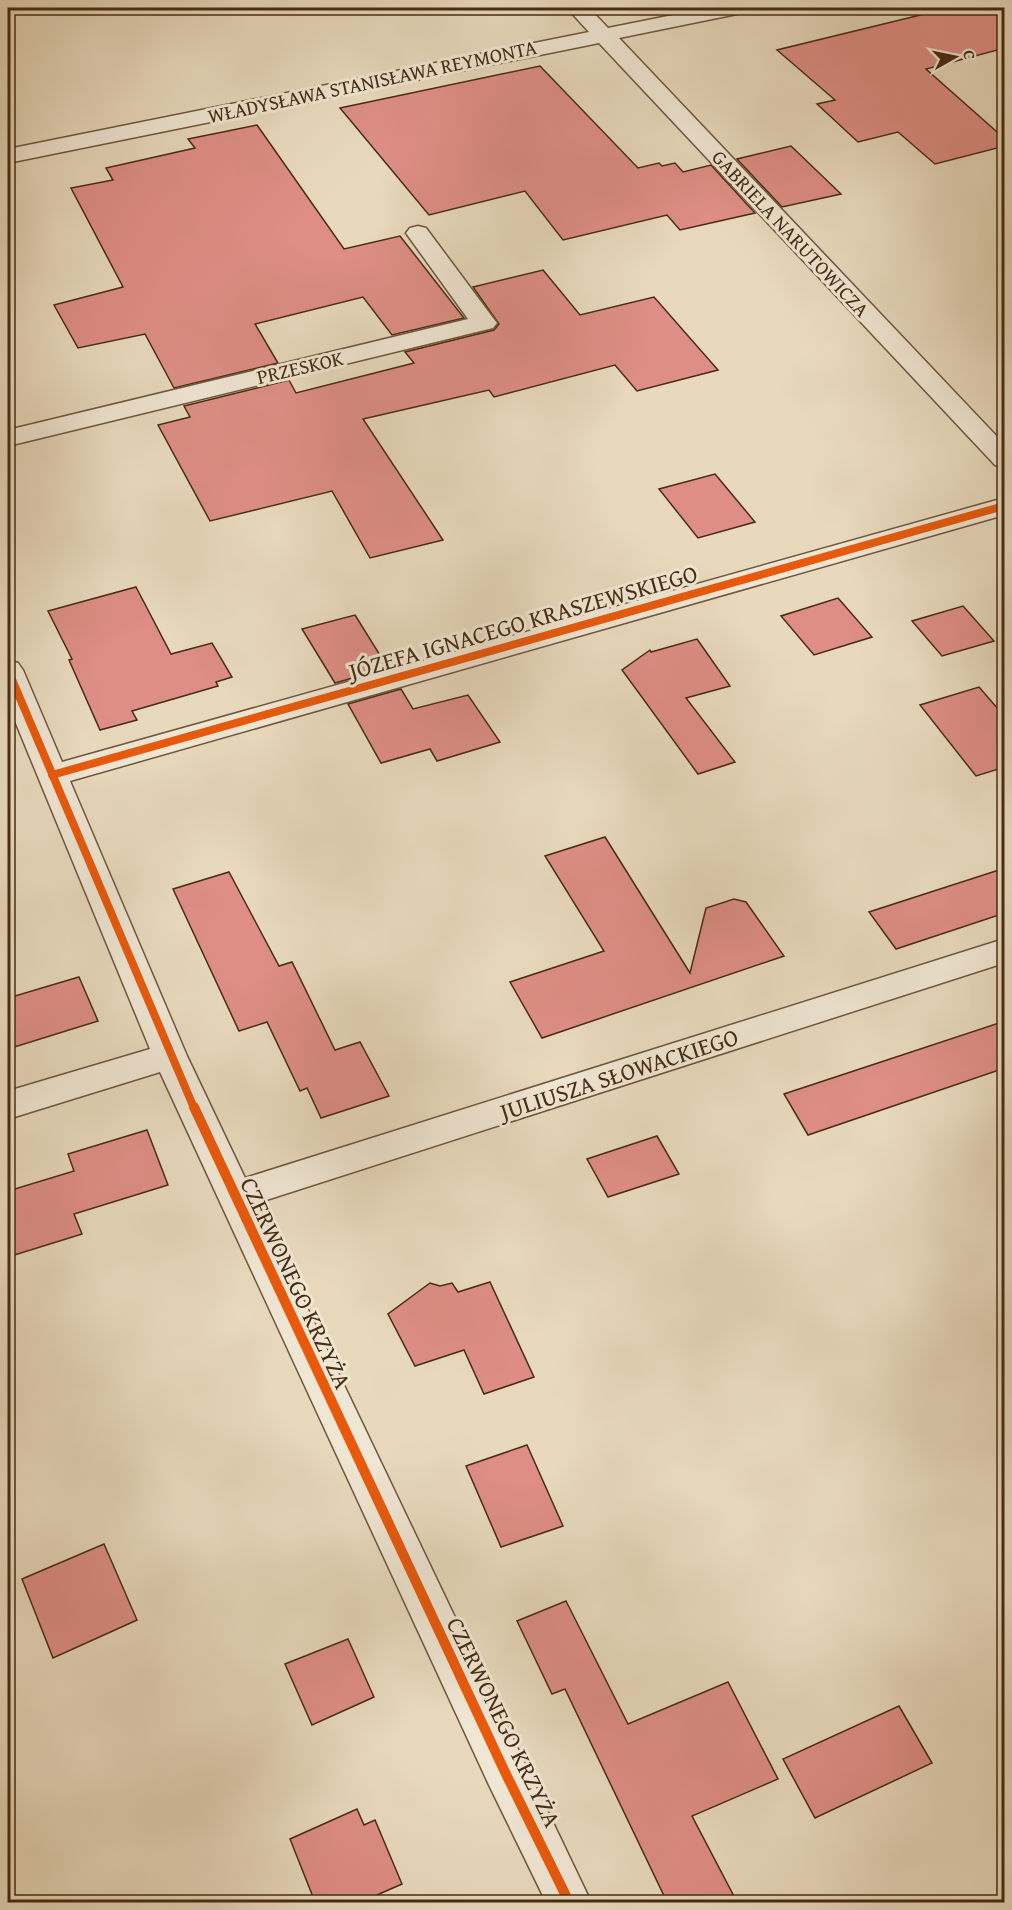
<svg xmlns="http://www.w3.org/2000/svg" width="1012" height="1910" font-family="'Gentium Book Plus',serif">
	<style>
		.building { fill: #de8e85; stroke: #472c12; stroke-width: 1.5 }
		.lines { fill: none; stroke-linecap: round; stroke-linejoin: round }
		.minor-casing { stroke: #6f573d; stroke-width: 3 }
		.minor { fill: #f0e6d4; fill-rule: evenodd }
		.cycleway-far1-casing { stroke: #f0e6d4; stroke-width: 12 }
		.cycleway-casing { stroke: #f0e6d4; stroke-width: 14 }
		.cycleway-far1 { stroke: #e8590c; stroke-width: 8 }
		.cycleway { stroke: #e8590c; stroke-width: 10 }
		.labels { text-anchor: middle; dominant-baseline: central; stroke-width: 6; stroke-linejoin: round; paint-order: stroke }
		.far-street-label { font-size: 20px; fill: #472c12; stroke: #f0e6d4 }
		.street-label { font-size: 24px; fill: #472c12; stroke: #f0e6d4 }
	</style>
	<rect width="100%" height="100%" fill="#e8d9bd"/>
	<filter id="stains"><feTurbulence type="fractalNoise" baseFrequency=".00333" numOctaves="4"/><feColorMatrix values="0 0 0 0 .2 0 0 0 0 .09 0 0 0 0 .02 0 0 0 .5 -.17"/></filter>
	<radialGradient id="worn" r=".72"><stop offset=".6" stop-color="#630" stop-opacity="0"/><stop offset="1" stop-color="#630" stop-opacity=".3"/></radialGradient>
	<g class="building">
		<polygon points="949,8 1005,8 1005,48 926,69 1005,139 1005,146 935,164 898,132 858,142 817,104 835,100 777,50"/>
		<polygon points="540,66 638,168 659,163 662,166 675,163 683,172 711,165 755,213 680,230 667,215 563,240 525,191 429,215 340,108"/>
		<polygon points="257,125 344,249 400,236 464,318 392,335 363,297 255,324 278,363 174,388 145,334 78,348 54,305 123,287 71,188 113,180 106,168 195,148 188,139"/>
		<polygon points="791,146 841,194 782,207 737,159"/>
		<polygon points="543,270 580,315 654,297 718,370 637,391 615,365 494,397 489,390 363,419 443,540 370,558 332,491 210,521 158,425 190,417 184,406 289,380 296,393 414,363 405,352 494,330 499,324 473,287"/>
		<polygon points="715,474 755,522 698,538 659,489"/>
		<polygon points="136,587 171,654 212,643 232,677 216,682 218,686 132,711 137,720 100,730 69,660 72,659 48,611"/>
		<polygon points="838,598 872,637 814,655 781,616"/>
		<polygon points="963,606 994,641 942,656 912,621"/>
		<polygon points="355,615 388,668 335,683 302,629"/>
		<polygon points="697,639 730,686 686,698 735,762 698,774 622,670 650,650 651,652"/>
		<polygon points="979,687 1005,717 1005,767 976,776 920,705"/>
		<polygon points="401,689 413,709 468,695 500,742 437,761 430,749 381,763 348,704"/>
		<polygon points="605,837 690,973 706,908 734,899 746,902 784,956 542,1038 510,982 604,951 545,856"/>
		<polygon points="1005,868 1005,913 896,949 869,912"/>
		<polygon points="229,872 279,966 292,962 335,1050 360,1042 389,1096 321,1118 307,1088 300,1091 267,1022 239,1031 173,889"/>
		<polygon points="79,977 98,1021 8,1049 8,998"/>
		<polygon points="1005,1021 1005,1068 808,1135 784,1094"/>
		<polygon points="147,1130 168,1185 74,1214 82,1234 8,1257 8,1191 74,1171 68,1154"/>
		<polygon points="657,1136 679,1174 608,1197 587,1159"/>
		<polygon points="490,1282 534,1377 484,1394 464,1350 415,1366 388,1314 430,1283 440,1286 452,1283 458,1292"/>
		<polygon points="527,1445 563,1526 501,1547 466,1466"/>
		<polygon points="104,1544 137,1620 53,1658 22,1579"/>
		<polygon points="566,1601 628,1724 728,1682 778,1779 692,1816 737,1902 667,1902 565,1689 552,1694 517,1621"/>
		<polygon points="348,1639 374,1697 312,1725 285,1664"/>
		<polygon points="899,1706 932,1763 815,1818 783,1759"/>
		<polygon points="357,1809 364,1825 375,1820 402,1884 361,1902 315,1902 290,1839"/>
	</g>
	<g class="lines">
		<g class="minor-casing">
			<g id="minor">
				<polygon points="567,8 589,8 608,28 708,8 747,8 744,12 737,14 619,38 1004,444 1004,467 995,465 599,43 8,163 8,149 589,32"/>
				<polygon points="418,226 426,228 493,318 497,323 493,328 8,446 8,430 468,319 406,233 410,228"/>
				<polygon points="1004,498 1004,515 70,781 187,1056 245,1178 1004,939 1004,963 257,1203 591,1902 546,1902 489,1785 160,1072 8,1119 8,1091 150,1049 8,704 8,660 18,663 23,670 62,762"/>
			</g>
		</g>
		<use href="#minor" class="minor"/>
		<g class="cycleway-far1-casing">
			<g id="cycleway-far1">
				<polyline points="8,670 194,1108"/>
				<polyline points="52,775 1004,506"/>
			</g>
		</g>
		<g class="cycleway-casing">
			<polyline id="cycleway" points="194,1107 504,1770 569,1902"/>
		</g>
		<use href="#cycleway-far1" class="cycleway-far1"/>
		<use href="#cycleway" class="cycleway"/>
	</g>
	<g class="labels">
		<g class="far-street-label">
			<text transform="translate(372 81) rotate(-12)">WŁADYSŁAWA STANISŁAWA REYMONTA</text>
			<text transform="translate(791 233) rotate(47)">GABRIELA NARUTOWICZA</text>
			<text transform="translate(300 367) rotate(-13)">PRZESKOK</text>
		</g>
		<g class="street-label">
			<text transform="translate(523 622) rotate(-16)">JÓZEFA IGNACEGO KRASZEWSKIEGO</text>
			<text transform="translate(619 1074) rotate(-18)">JULIUSZA SŁOWACKIEGO</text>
			<text transform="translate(296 1283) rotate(65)">CZERWONEGO KRZYŻA</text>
			<text transform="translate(504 1722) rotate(64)">CZERWONEGO KRZYŻA</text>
		</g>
	</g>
	<rect width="1012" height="1910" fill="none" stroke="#e8d9bd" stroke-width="30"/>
	<rect x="9" y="9" width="994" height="1892" fill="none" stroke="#472c12" stroke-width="3"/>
	<rect x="15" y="15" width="982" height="1880" fill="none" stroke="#472c12" stroke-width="1.5"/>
	<g transform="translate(955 57) rotate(81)" stroke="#f0e6d4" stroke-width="4.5" paint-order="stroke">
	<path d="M0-4.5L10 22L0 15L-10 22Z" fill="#472c12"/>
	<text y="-9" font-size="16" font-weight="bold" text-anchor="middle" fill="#472c12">С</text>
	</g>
	<rect width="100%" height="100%" filter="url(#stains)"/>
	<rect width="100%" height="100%" fill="url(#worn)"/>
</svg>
